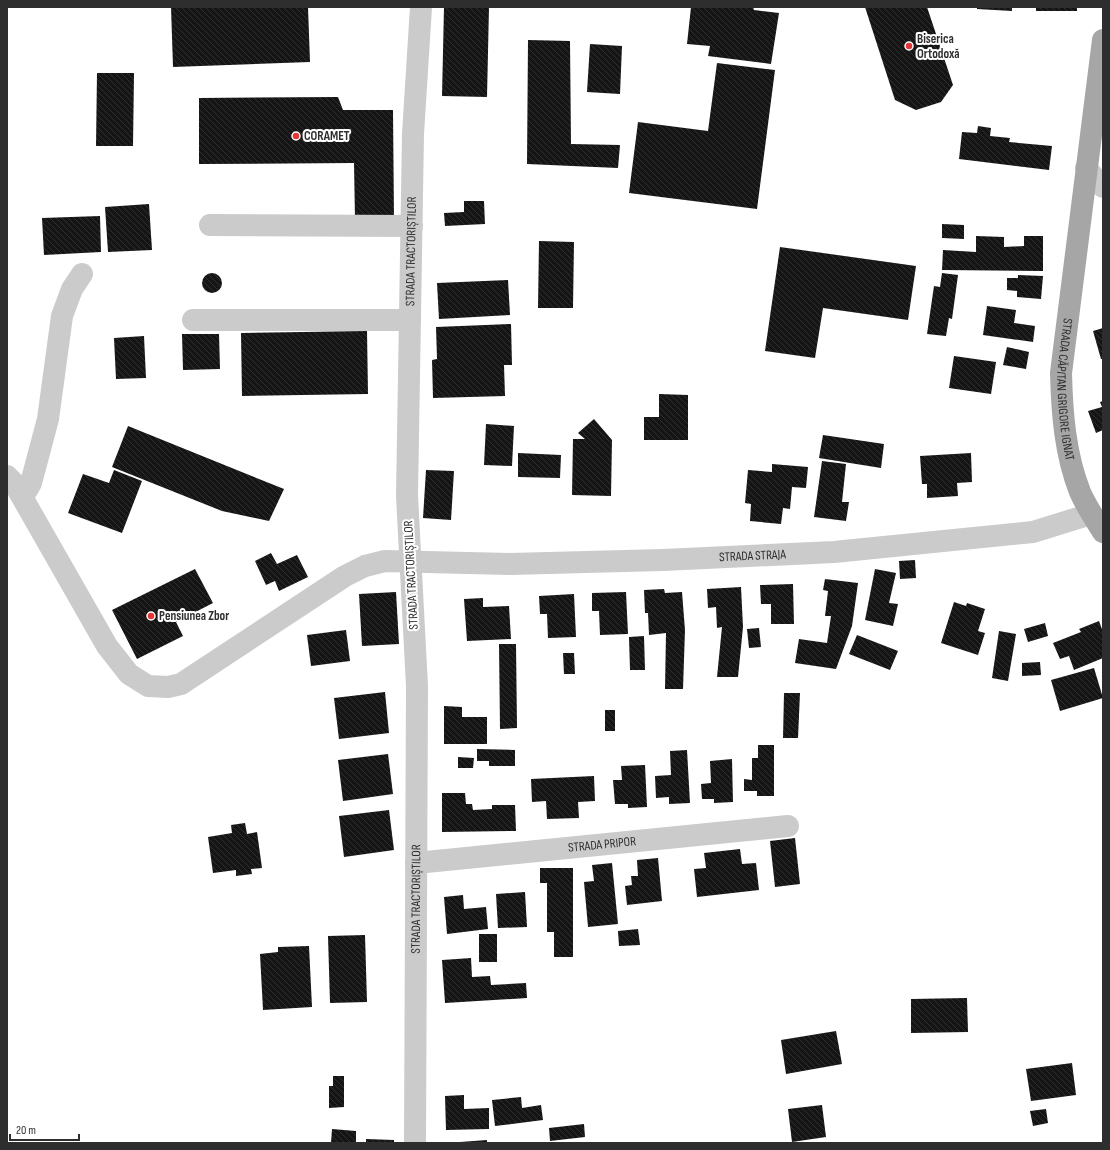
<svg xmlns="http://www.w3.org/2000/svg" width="1110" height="1150" font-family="'Sofia Sans Condensed',sans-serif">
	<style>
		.building { fill: url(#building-back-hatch) }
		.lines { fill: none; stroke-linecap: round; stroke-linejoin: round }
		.minor { stroke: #cbcbcb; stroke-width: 22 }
		.major { stroke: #a6a6a6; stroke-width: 22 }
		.poi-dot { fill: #e1353c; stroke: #fff; stroke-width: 1.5 }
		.labels { text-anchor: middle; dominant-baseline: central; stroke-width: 4; stroke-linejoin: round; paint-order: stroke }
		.poi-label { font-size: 13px; font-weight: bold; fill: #2e2e2e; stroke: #fff; text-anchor: start }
		.street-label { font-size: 13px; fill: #2e2e2e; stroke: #fff }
	</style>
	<defs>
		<pattern id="building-back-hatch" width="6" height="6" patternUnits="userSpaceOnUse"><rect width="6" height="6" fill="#151515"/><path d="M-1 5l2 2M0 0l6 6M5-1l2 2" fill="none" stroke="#2f2f2f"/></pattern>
	</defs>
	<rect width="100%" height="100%" fill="#fff"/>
	<g class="building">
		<polygon points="171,7 308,7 310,62 173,67"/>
		<polygon points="444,7 489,7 487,97 442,96"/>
		<polygon points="691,7 753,7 754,10 779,13 771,64 708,56 710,46 687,44"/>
		<polygon points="865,7 927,7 953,85 941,102 916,110 895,100"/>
		<polygon points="977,7 1012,7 1012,11 977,9"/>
		<rect x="1036" y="7" width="41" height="4"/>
		<polygon points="528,40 570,41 571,144 620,145 618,168 527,164"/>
		<polygon points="590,44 622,46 620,94 587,92"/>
		<polygon points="717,63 775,70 757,209 629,193 638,122 708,131"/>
		<polygon points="97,73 134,73 133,146 96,146"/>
		<polygon points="338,97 343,110 393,110 394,220 355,220 354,163 199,164 199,98"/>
		<polygon points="978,126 991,128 990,136 1010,138 1009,142 1052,146 1049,170 959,159 962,132 977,133"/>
		<polygon points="464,201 484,201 485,224 445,226 444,213 464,212"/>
		<polygon points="149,204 152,250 108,252 105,207"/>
		<polygon points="100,216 101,252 44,255 42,218"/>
		<polygon points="942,224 964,225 964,239 942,238"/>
		<polygon points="976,236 1004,237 1004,247 1024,246 1024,236 1043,236 1043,271 942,270 943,250 976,252"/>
		<polygon points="539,241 574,242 573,308 538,308"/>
		<polygon points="780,247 916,266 908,320 823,308 815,358 765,351"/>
		<circle cx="212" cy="283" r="10"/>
		<polygon points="942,273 958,275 952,319 949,318 946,336 927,334 934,286 940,287"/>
		<polygon points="1018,275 1043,276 1041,299 1017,297 1017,291 1007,290 1007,278 1018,278"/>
		<polygon points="508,280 510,315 439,319 437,283"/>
		<polygon points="987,306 1016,310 1014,323 1035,326 1033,342 983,335"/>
		<polygon points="511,324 512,365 504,365 505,396 433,398 432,360 437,359 436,327"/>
		<polygon points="1103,328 1103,359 1101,359 1093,331"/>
		<polygon points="367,331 368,394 242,396 241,333"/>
		<polygon points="182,334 219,334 220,369 183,370"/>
		<polygon points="144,336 146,378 116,379 114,338"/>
		<polygon points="1007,347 1029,352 1026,369 1003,365"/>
		<polygon points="954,356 996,362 991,394 949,388"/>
		<polygon points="659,394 688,395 688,440 644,440 644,417 659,417"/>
		<polygon points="1103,401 1103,430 1096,433 1088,411 1102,407 1100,402"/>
		<polygon points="594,419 612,440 611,496 572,495 573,439 585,439 578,433"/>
		<polygon points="486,424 514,426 512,466 484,465"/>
		<polygon points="128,426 284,489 269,521 222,511 112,467"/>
		<polygon points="823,435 884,444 881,468 819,458"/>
		<polygon points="518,453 561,455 560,478 518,477"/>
		<polygon points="971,453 972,482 957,483 958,496 927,498 927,484 922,484 920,456"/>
		<polygon points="822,461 846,464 842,502 849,502 846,521 814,517"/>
		<polygon points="772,464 808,467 806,488 792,487 790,509 783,508 781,524 750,521 751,504 745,503 748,470 772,472"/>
		<polygon points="114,470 142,481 122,533 68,513 83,474 109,483"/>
		<polygon points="426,470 454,471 451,520 423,518"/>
		<polygon points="271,553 277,564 297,555 308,577 279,591 275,581 266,585 255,561"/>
		<polygon points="915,560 916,578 900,579 899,561"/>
		<polygon points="195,569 213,603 176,622 183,636 137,659 112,610"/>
		<polygon points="875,569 896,573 889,603 898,604 893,626 865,620"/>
		<polygon points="825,579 858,583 852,626 836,669 795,663 799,639 827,643 831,616 825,616 828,591 823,590"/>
		<polygon points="793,584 794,624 771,624 771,604 761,604 760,585"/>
		<polygon points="741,587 743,627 738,677 717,677 722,627 717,628 716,607 708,608 707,589"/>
		<polygon points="664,589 665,593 682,592 685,630 683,689 665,689 666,633 649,635 648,613 645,613 644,590"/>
		<polygon points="396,592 399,644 362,646 359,594"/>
		<polygon points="626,592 628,634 600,635 599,611 592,611 592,593"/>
		<polygon points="574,594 576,637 548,638 547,614 540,614 539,596"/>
		<polygon points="483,598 483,607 509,606 511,639 467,641 464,599"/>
		<polygon points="954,602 966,606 967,603 985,609 978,631 985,633 978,655 941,643"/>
		<polygon points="1099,621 1103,632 1103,658 1074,670 1069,656 1060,659 1053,643 1081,632 1079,629"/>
		<polygon points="1045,623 1048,636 1028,642 1024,629"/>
		<polygon points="759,628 761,647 749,648 747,629"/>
		<polygon points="346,630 350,661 311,666 307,635"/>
		<polygon points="999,631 1016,634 1008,681 992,678"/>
		<polygon points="857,635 898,651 890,670 849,654"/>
		<polygon points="644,636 645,670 630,670 629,637"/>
		<polygon points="499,644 516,644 517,728 500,729"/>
		<polygon points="563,653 574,653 575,674 564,674"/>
		<polygon points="1040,662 1041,675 1022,676 1022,663"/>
		<polygon points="1094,668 1103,698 1060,711 1051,680"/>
		<polygon points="385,692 389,733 339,739 334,698"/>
		<polygon points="784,693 800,693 798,738 783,738"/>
		<polygon points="444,706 462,707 462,717 487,717 487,744 444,744"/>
		<rect x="605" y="710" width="10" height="21"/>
		<polygon points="758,745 774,745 774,796 757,796 757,791 744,791 744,779 752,780 752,758 758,758"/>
		<polygon points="477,749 515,750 515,766 489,766 489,761 477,761"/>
		<polygon points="687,750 690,803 669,804 669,797 656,798 655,776 671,775 670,751"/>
		<polygon points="388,754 393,794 343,801 338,760"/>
		<polygon points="458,757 474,758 473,768 458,768"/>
		<polygon points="732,759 733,802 714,803 714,799 702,799 701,784 711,783 710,761"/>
		<polygon points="645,765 647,807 628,808 628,804 615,804 613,780 622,780 621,766"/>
		<polygon points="594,776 595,801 578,802 579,818 547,819 546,801 532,802 531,779"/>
		<polygon points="442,793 465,793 466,804 472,804 473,810 492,809 492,805 515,805 516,831 442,832"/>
		<polygon points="389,810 394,850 344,857 339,816"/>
		<polygon points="245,823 247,834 257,832 262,868 251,869 252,874 236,876 236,870 213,873 208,837 232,833 231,825"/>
		<polygon points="795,838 800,884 775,887 770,841"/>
		<polygon points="740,849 742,864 756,863 759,890 697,897 694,869 706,868 704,853"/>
		<polygon points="658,858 662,901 627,905 625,886 632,885 631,876 638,876 637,860"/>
		<polygon points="612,863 618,924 588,927 584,882 594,881 592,865"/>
		<polygon points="540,868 573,868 573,957 554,957 554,932 547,932 547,883 540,883"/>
		<polygon points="525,892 527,927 498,928 496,894"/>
		<polygon points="463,895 464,909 486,907 488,929 447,934 444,897"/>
		<polygon points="638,929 640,945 619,946 618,931"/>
		<rect x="479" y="934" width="18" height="28"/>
		<polygon points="365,935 367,1002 330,1003 328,936"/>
		<polygon points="309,946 312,1007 263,1010 260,954 278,952 278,947"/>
		<polygon points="471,958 472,977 490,976 491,985 526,983 527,998 445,1003 442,960"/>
		<polygon points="967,998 968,1032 911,1033 911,999"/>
		<polygon points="836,1031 842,1064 786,1074 781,1040"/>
		<polygon points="1072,1063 1076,1095 1031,1101 1026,1069"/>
		<polygon points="333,1076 344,1076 344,1107 329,1108 329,1086 333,1086"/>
		<polygon points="464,1095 464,1109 489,1108 489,1129 446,1130 445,1096"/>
		<polygon points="521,1097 522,1108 541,1105 543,1120 495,1126 492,1100"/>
		<polygon points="822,1105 826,1137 792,1142 788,1109"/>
		<polygon points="1046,1109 1048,1123 1033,1126 1030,1111"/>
		<polygon points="584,1124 585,1137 550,1141 549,1128"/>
		<polygon points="332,1129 356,1131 356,1143 331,1143"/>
		<polygon points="366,1139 394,1140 394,1143 366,1143"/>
		<polygon points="487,1140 487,1143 460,1143 460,1142"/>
	</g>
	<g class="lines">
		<g class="minor">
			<polyline points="1086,168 1103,187"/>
			<polyline points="210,225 412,226"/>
			<polyline points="193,320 410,320"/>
			<path id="s1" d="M 7,476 L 14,483 L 107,646 L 129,674 L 148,686 L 168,687 L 181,684 L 345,576 L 365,566 L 385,561 L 510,564 L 663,560 L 834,552 L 1033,532 L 1091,514"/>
			<polyline points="21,495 27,490 31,483 48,419 62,316 72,289 82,274"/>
			<path id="s2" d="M 416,863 L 788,826"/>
			<path id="s3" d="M 415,1143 L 417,686 L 407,496 L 413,134 L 421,7"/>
		</g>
		<path class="major" id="s4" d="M 1103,40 L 1061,373 C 1062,413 1065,454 1080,492 C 1086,506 1095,519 1103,532"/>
	</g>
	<g class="poi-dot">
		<circle cx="909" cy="46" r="4"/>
		<circle cx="296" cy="136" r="4"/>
		<circle cx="151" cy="616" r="4"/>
	</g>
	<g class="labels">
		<g class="poi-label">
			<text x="917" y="39">Biserica<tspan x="917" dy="15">Ortodoxă</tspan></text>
			<text x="304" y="136">CORAMET</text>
			<text x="159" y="616">Pensiunea Zbor</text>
		</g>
		<g class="street-label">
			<text stroke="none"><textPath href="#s3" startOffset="892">STRADA TRACTORIȘTILOR</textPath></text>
			<text stroke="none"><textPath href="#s4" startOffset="352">STRADA CĂPITAN GRIGORE IGNAT</textPath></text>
			<text stroke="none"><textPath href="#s1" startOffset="896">STRADA STRAJA</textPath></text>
			<text transform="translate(411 575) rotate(-93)">STRADA TRACTORIȘTILOR</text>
			<text stroke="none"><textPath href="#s2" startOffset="187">STRADA PRIPOR</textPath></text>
			<text stroke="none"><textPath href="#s3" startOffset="244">STRADA TRACTORIȘTILOR</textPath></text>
		</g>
	</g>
	<rect width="1110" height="1150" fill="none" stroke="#2e2e2e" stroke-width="16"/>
	<path d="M10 1134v6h69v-6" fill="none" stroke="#2e2e2e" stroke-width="2"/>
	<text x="16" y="1134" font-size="12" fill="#2e2e2e" stroke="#ffffff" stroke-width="3" paint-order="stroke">20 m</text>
</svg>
